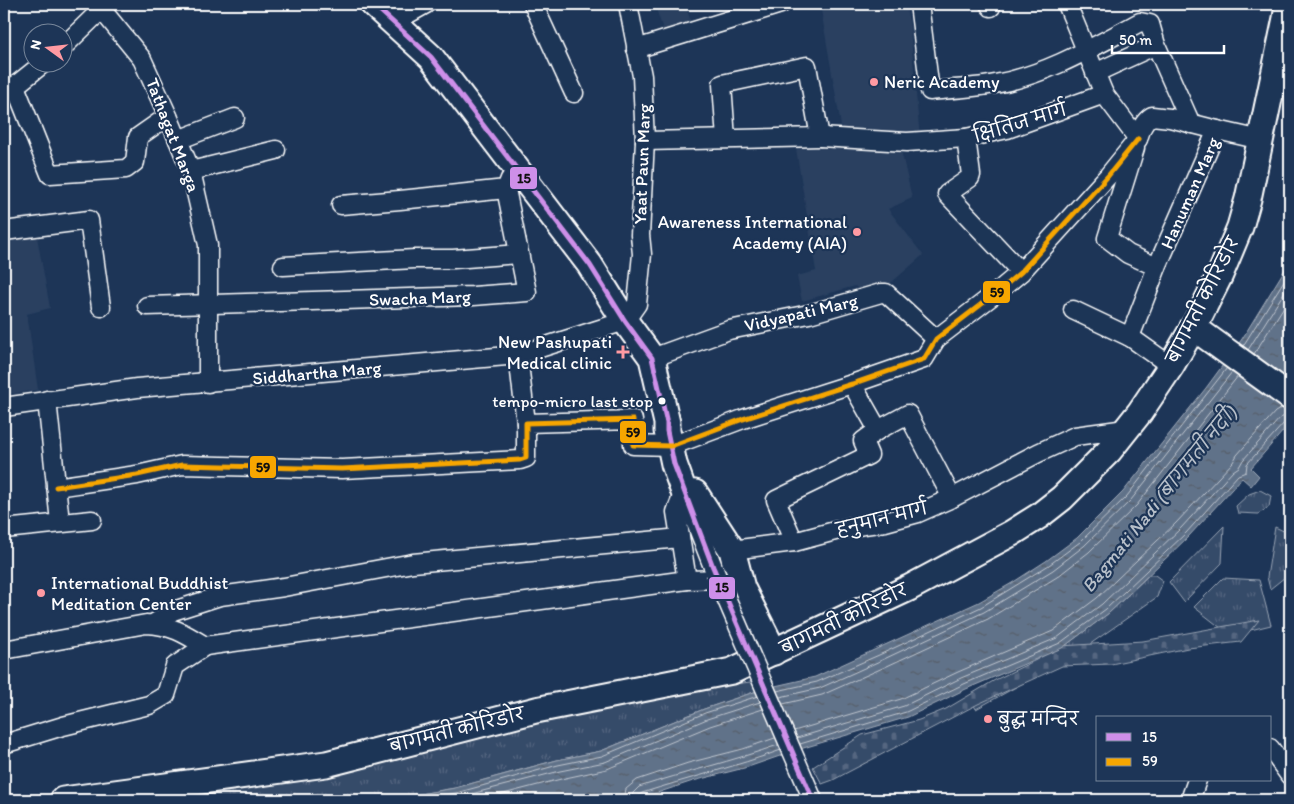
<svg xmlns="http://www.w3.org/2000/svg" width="1294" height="804" font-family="Itim,'Playpen Sans Deva',sans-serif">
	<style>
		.built { fill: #2a4161 }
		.grass { fill: url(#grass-tufts); stroke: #9aa5b4 }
		.cemetery { fill: url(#cemetery-stones); stroke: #9aa5b4 }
		.water { fill: url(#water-ripples); stroke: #a0aab8 }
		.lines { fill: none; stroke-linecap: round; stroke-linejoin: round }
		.shore { stroke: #c0c7d0; stroke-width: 1 }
		.street-casing { stroke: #fff; stroke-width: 21 }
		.secondary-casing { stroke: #fff; stroke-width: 29 }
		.street { stroke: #1d3557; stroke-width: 18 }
		.secondary { stroke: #1d3557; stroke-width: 25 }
		.street-bridge-casing { stroke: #fff; stroke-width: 21; stroke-linecap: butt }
		.street-bridge { stroke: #1d3557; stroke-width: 18 }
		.bus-1-casing { stroke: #1d3557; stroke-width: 9 }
		.bus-2-casing { stroke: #1d3557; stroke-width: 9 }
		.bus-1 { stroke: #ce8fe9; stroke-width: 5 }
		.bus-2 { stroke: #f7a600; stroke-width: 5 }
		.poi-dot { fill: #ff9aa2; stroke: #1d3557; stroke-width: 2 }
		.bus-dot { fill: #fff; stroke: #1d3557; stroke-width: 2 }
		.labels { text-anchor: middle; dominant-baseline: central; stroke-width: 4.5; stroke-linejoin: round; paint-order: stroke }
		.bus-label { font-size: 17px; fill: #fff; stroke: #1d3557; text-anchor: end }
		.poi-label { font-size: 18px; fill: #fff; stroke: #1d3557; text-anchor: start }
		.street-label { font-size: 18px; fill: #fff; stroke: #1d3557 }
		.water-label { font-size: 19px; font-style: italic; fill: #b8c0ca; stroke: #1d3557 }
		.line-badge { stroke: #1d3557; stroke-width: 2 }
		.pale-badge-label { font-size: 14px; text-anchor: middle; font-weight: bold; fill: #111 }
	</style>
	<defs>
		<pattern id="grass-tufts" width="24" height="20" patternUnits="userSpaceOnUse" patternTransform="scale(1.25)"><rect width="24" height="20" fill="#364b69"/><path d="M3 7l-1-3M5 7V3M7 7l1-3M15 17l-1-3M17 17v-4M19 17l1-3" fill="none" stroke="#546680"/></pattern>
		<pattern id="cemetery-stones" width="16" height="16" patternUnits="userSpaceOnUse" patternTransform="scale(1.25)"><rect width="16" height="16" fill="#364b69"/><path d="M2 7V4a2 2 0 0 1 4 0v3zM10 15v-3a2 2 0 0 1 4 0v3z" fill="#546680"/></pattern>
		<pattern id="water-ripples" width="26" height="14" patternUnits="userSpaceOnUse" patternTransform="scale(1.25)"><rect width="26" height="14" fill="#617289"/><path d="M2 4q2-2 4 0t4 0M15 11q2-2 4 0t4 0" fill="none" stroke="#555d67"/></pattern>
	</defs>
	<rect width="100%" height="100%" fill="#1d3557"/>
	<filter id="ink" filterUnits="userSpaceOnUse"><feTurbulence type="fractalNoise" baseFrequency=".02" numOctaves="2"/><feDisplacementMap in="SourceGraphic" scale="10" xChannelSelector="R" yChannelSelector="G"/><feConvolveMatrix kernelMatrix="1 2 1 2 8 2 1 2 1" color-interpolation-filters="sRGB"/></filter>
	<g filter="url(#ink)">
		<g class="built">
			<polygon points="662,4 685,4 692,25 665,35 655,6"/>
			<polygon points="820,4 905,4 910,26 920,139 843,137"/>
			<polygon points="795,142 900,146 912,198 888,209 923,255 869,302 855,286 802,301 797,276 816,271"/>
			<polygon points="33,215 50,308 27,314 38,390 4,395 4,221"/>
		</g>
		<g class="grass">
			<polygon points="1260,490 1271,496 1269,507 1258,514 1238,513 1236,506 1249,494"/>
			<polygon points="1224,526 1222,563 1184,602 1169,582"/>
			<polygon points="1275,527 1290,534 1290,573 1270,589 1267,577"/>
			<polygon points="1149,575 1155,575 1163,581 1157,597 1076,654 976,709 970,698 1062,648 1109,613"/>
			<polygon points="1223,578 1259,580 1271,625 1230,635 1194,607"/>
			<polygon points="758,681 766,688 704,709 601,751 557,760 455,788 384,800 149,800 612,700"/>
		</g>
		<polygon class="cemetery" points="1259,620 1241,642 1188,648 1111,664 1062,666 978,704 833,780 822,784 813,767 862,735 919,720 946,709 995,680 1036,660 1060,646 1143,641"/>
		<polygon class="water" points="1290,261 1290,423 1251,468 1259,476 1251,486 1242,478 1189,536 1109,613 1062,648 966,689 908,717 800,749 748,767 693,781 636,800 384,800 455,788 557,760 601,751 704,709 766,688 815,677 979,602 1012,583 1046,561 1077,538 1123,492 1206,388 1242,339"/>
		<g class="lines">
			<g class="shore">
				<polyline points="1243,346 1290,271"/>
				<polyline points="1248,350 1290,283"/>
				<polyline points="1254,354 1290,297"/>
				<polyline points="777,691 817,682 879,655 981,607 1049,565 1080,542 1127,496 1227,368"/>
				<polyline points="780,697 820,688 882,660 984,612 1053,570 1084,546 1131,500 1232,372"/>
				<polyline points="783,704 822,695 885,667 988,619 1057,577 1089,552 1137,505 1238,376"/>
				<polyline points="794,731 901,699 958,672 1053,631 1097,598 1176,523 1233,462 1237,455 1275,412 1282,408"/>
				<polyline points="797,738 904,706 961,678 1057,638 1102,604 1181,528 1233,471 1239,467 1243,460 1280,418 1290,414"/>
				<polyline points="800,744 906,712 964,684 1060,643 1106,609 1186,533 1238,475 1246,472 1247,464 1285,422 1290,420"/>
				<polyline points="413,800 456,793 558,765 602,756 705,713 758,696"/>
				<polyline points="448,800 560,771 605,762 707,719 760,702"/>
				<polyline points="480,800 561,779 607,769 710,726 763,709"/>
				<polyline points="624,800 626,789 637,780 688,763 743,749 775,738"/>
				<path d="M 631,800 L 633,793 L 639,787 C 685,772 733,761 778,745"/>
				<path d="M 638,800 L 638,796 L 642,793 C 688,778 735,767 781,750"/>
			</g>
			<g class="street-casing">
				<g id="street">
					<polyline points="533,4 574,93"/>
					<path d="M 919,4 L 930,91 C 952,89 974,88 995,84 C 1047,75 1095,46 1140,22 L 1150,24 L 1156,45 L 1191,124"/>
					<polyline points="989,4 991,7"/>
					<path d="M 1067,4 L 1104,94 L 1138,139 C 1141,129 1143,122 1152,116 L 1170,118 L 1217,130"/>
					<polyline points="102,10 142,59 168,116 191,171 208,245 208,383"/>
					<polyline points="392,23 426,4"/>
					<polyline points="62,48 107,4"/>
					<polyline points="636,49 781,4"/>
					<polyline points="1095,73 1156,45"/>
					<polyline points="15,86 50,174 126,169 135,162 138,137 168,116"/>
					<polyline points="4,93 15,86 45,62"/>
					<polyline points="820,137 907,142 966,138"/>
					<polyline points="178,140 235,118"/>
					<polyline points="645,141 820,137 807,66 722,84 726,139"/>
					<polyline points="191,171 276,150"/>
					<polyline points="341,205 400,200 506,189 510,179"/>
					<polyline points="4,231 89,220 101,307"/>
					<polyline points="283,266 415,259 453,259 519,254"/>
					<polyline points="1157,267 1217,130 1261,140"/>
					<polyline points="1021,272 947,194 970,178 971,175 966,138 1007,129 1104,94"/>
					<polyline points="147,306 473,296 527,292 506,189"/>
					<polyline points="1073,310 1130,337 1171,366"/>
					<polyline points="1130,337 1157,267 1128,254 1107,238 1135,148"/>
					<polyline points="518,355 526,423"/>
					<polyline points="652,358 729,330 809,314 881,293 886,293 936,339"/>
					<polyline points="852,384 878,430 908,414 952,498"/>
					<polyline points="47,400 60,522"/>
					<polyline points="4,407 137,388 518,355 625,321 637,304 642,254 640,235 645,141 642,76 628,4"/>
					<polyline points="56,487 137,475 182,465 342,469 520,460 526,458 526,423 633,420 633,445 671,446 743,419 852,384 924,359 936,339 996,293 1021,272 1108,176 1138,139"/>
					<polyline points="684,492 715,572"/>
					<polyline points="4,529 92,520"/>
					<polyline points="794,542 776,500 869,455 863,441 878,430"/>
					<polyline points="732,550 794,542 850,527 885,522 918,513 952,498 1038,453 1075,436 1126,429"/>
					<polyline points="687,580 724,579 728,581"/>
					<polyline points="153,624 173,611 220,596 284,587 413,563 680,538"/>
					<path d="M 4,650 L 146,624 C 171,625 184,633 205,646 L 687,580 L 676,512 L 684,492"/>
					<polyline points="4,744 63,726 149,705 166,695 175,666 205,646"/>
					<polyline points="1270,748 1290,776"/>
					<polyline points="1190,800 1197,780"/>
				</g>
			</g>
			<g class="secondary-casing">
				<g id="secondary">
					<polyline points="373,4 431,57 590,265 625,321 652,358 667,423 667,431 674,464 684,492 695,493 732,550 742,588 774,652"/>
					<polyline points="1193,327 1290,397"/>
					<polyline points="63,800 326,764 536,710 732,671 909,588 1012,533 1039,516 1062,498 1109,451 1140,412 1171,366 1197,321 1220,275 1240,227 1248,199 1286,18 1288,4"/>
				</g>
			</g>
			<use href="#street" class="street"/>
			<use href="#secondary" class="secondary"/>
			<g class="street-bridge-casing">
				<polyline id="street-bridge" points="715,572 813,800"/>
			</g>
			<use href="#street-bridge" class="street-bridge"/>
			<g class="bus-1-casing">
				<polyline id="bus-1" points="373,4 431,57 590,265 625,321 652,358 667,423 667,431 674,464 713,567 813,800"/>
			</g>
			<g class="bus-2-casing">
				<polyline id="bus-2" points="56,487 137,475 182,465 342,469 520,460 526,458 526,423 633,420 633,445 671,446 743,419 852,384 924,359 936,339 996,293 1021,272 1108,176 1138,139"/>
			</g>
			<use href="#bus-1" class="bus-1"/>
			<use href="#bus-2" class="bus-2"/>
		</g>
	</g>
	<g class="poi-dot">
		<circle cx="874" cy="82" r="5"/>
		<circle cx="857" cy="232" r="5"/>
		<path d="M620.5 344.5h5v5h5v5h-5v5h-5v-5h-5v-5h5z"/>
		<circle cx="41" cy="593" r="5"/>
		<circle cx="988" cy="719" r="5"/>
	</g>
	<circle class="bus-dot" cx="662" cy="401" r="4.5"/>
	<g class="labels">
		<g class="bus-label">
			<text x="653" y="401">tempo-micro last stop</text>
		</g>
		<g class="poi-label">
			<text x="884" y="82">Neric Academy</text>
			<text x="847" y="222" text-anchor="end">Awareness International<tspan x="847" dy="21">Academy (AIA)</tspan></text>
			<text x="612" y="342" text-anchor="end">New Pashupati<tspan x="612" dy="21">Medical clinic</tspan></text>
			<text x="51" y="583">International Buddhist<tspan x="51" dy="21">Meditation Center</tspan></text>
			<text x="998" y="719">बुद्ध मन्दिर</text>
		</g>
		<g class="street-label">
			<text transform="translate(1020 123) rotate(-17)">क्षितिज मार्ग</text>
			<text transform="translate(173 135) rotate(69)">Tathagat Marga</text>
			<text transform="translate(642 164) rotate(-88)">Yaat Paun Marg</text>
			<text transform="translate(1190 193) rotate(-66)">Hanuman Marg</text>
			<text transform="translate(420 298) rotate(-2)">Swacha Marg</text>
			<text transform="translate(1203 300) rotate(-63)">बागमती कोरिडोर</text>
			<text transform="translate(801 313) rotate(-13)">Vidyapati Marg</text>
			<text transform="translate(317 373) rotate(-5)">Siddhartha Marg</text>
			<text transform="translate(882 519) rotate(-14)">हनुमान मार्ग</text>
			<text transform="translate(844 619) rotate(-26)">बागमती कोरिडोर</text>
			<text transform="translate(457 730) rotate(-14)">बागमती कोरिडोर</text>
		</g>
		<g class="water-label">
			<text transform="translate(1159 499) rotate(-51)">Bagmati Nadi (बागमती नदी)</text>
		</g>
	</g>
	<g class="line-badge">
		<rect x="509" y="166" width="29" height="24" rx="5" fill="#ce8fe9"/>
		<rect x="982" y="280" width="29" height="24" rx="5" fill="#f7a600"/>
		<rect x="619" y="420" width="28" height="24" rx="5" fill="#f7a600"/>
		<rect x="249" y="455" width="28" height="24" rx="5" fill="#f7a600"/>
		<rect x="708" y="576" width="28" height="24" rx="5" fill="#ce8fe9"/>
	</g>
	<g class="pale-badge-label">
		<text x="524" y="183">15</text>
		<text x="997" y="297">59</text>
		<text x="633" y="437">59</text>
		<text x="263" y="472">59</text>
		<text x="722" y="592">15</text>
	</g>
	<rect width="1294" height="804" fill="none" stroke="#1d3557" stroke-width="20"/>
	<rect x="10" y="10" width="1274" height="784" fill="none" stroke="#fff" stroke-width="2" filter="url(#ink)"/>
	<rect x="1096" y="716" width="175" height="65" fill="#1d3557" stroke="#77869a"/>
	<rect x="1106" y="733" width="25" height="8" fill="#ce8fe9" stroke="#77869a"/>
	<text x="1142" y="742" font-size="15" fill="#ffffff">15</text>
	<rect x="1106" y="758" width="25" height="8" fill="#f7a600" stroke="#77869a"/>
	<text x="1142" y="766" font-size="15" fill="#ffffff">59</text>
	<g transform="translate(48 48) rotate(285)"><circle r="24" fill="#1d3557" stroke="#77869a"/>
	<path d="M0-4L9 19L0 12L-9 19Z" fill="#ff9aa2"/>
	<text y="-8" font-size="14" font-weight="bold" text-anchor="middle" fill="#ffffff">N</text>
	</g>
	<path d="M1112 45v8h112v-8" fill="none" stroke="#ffffff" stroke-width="2.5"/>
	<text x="1119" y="45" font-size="15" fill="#ffffff" stroke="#1d3557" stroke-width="4" paint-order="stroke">50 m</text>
</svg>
